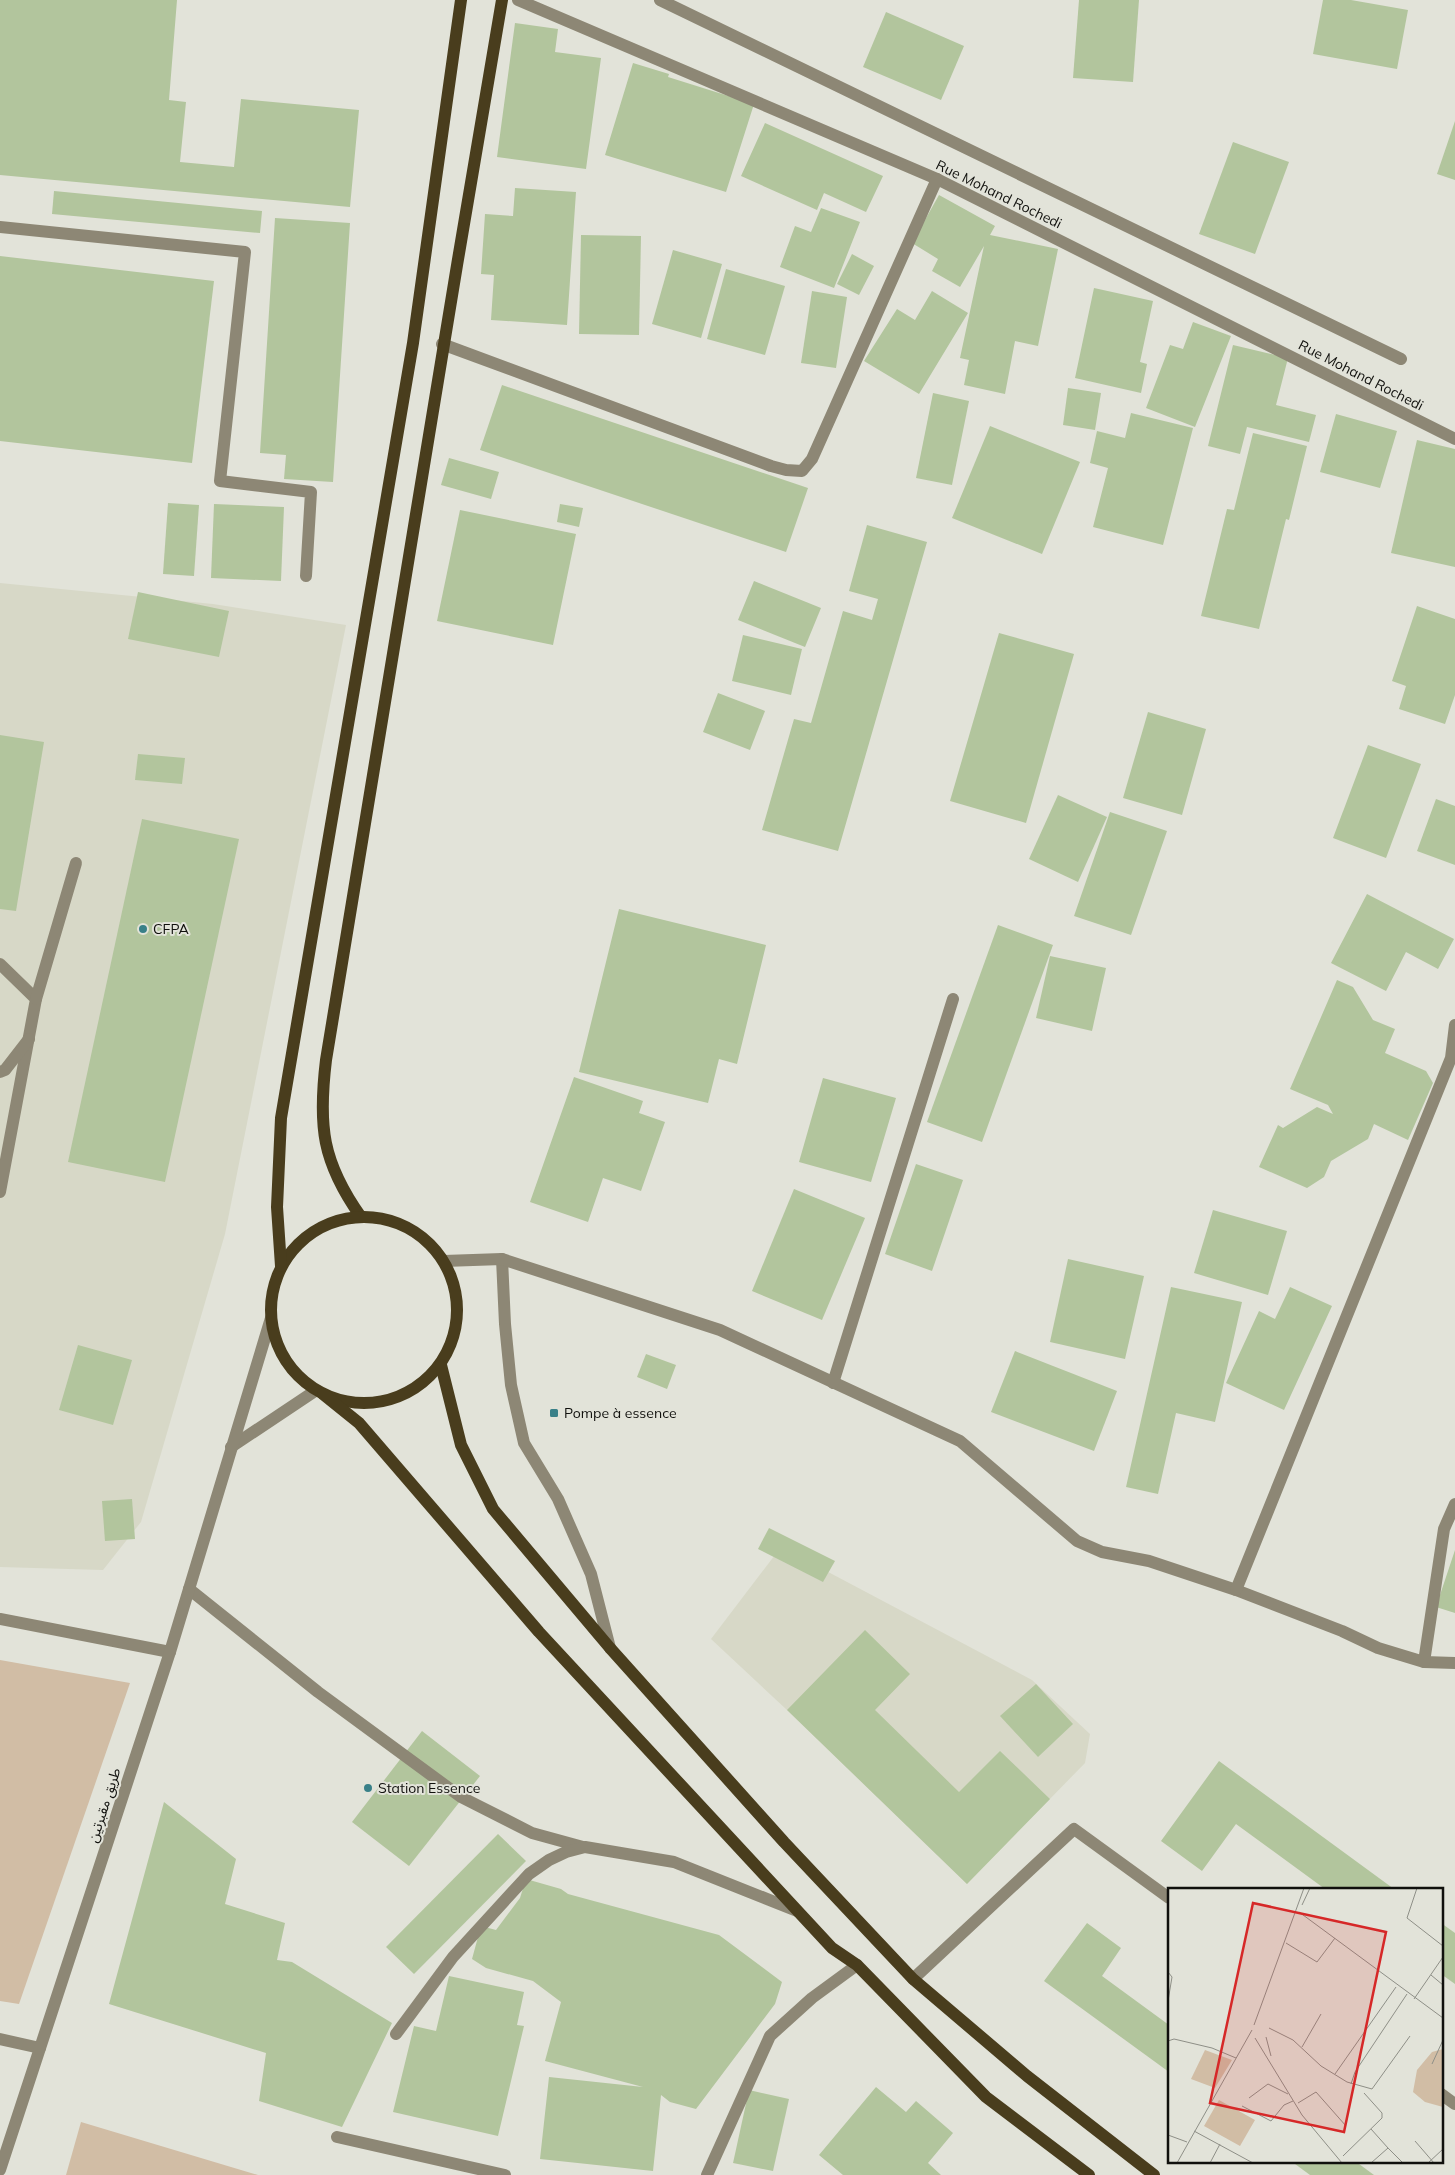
<svg xmlns="http://www.w3.org/2000/svg" width="1455" height="2175" font-family="Mulish,'Noto Sans Arabic',sans-serif">
	<style>
		.built { fill: #d7d8c7 }
		.green { fill: #d1bda5 }
		.building { fill: #b2c59d }
		.lines { fill: none; stroke-linecap: round; stroke-linejoin: round }
		.minor { stroke: #8d8775; stroke-width: 12 }
		.major { stroke: #493d1d; stroke-width: 12 }
		.poi-dot { fill: #398088; stroke: #e2e3d9; stroke-width: 2 }
		.labels { text-anchor: middle; dominant-baseline: central; stroke-width: 4; stroke-linejoin: round; paint-order: stroke }
		.street-label { font-size: 14px; fill: #10100d; stroke: #e2e3d9 }
		.poi-label { font-size: 14px; fill: #10100d; stroke: #e2e3d9; text-anchor: start }
		.inset-road { fill: none; stroke: #8e8f87; stroke-width: 1 }
		.view { fill: #d62828; fill-opacity: 0.15; stroke: #d62828; stroke-width: 2.5 }
		.inset-edge { fill: none; stroke: #10100d; stroke-width: 2.5 }
	</style>
	<rect width="100%" height="100%" fill="#e2e3d9"/>
	<g class="built">
		<polygon points="0,583 213,604 346,625 225,1234 141,1522 103,1570 0,1567"/>
		<polygon points="781,1547 1032,1680 1090,1734 1085,1763 967,1884 787,1710 711,1639"/>
	</g>
	<g class="green">
		<polygon points="0,1660 130,1683 19,2004 0,2001"/>
		<polygon points="81,2122 258,2175 66,2175"/>
	</g>
	<g class="building">
		<polygon points="0,0 177,0 169,100 186,102 180,162 234,167 241,99 359,110 350,207 0,175"/>
		<polygon points="1079,0 1139,0 1133,82 1073,78"/>
		<polygon points="1323,0 1351,0 1408,10 1397,69 1313,54"/>
		<polygon points="886,12 964,46 941,100 863,67"/>
		<polygon points="515,23 558,29 555,52 601,58 586,169 497,157"/>
		<polygon points="633,63 669,74 668,77 754,104 726,192 605,155"/>
		<polygon points="1455,121 1455,180 1437,174"/>
		<polygon points="765,123 883,176 866,212 824,193 817,210 741,176"/>
		<polygon points="1233,142 1289,162 1255,254 1199,234"/>
		<polygon points="515,188 576,192 567,325 491,320 494,275 481,274 485,214 513,216"/>
		<polygon points="54,191 262,211 260,233 52,214"/>
		<polygon points="939,195 995,226 990,235 1058,249 1038,346 1015,341 1005,394 964,385 969,360 960,358 984,246 960,287 932,271 938,259 912,243"/>
		<polygon points="821,208 860,222 834,288 780,267 795,226 811,232"/>
		<polygon points="275,218 350,223 333,482 284,479 286,455 260,453"/>
		<polygon points="581,235 641,236 639,335 579,334"/>
		<polygon points="673,250 722,264 701,338 652,324"/>
		<polygon points="852,254 874,266 859,295 837,284"/>
		<polygon points="0,256 214,281 192,463 0,441"/>
		<polygon points="726,269 785,286 765,355 707,339"/>
		<polygon points="1094,288 1153,301 1140,362 1147,364 1141,393 1075,378"/>
		<polygon points="812,291 847,297 836,368 801,363"/>
		<polygon points="932,291 968,313 919,394 864,361 897,309 915,320"/>
		<polygon points="1193,322 1231,336 1195,427 1146,408 1170,345 1183,349"/>
		<polygon points="1233,345 1288,358 1276,405 1316,415 1309,442 1247,427 1240,454 1208,446"/>
		<polygon points="502,385 808,488 786,552 480,450"/>
		<polygon points="1068,388 1101,393 1095,430 1063,425"/>
		<polygon points="933,393 969,401 952,485 916,478"/>
		<polygon points="1131,413 1193,428 1163,545 1093,527 1108,468 1090,463 1097,431 1125,438"/>
		<polygon points="1336,414 1397,431 1380,488 1320,472"/>
		<polygon points="990,426 1080,462 1042,554 952,518"/>
		<polygon points="1253,433 1307,446 1289,520 1286,519 1259,629 1201,616 1227,509 1234,510"/>
		<polygon points="1417,440 1455,449 1455,567 1391,553"/>
		<polygon points="449,458 499,472 491,499 441,485"/>
		<polygon points="168,503 199,505 194,576 163,574"/>
		<polygon points="214,504 284,507 281,581 211,578"/>
		<polygon points="560,504 583,508 579,527 557,522"/>
		<polygon points="460,510 576,534 553,645 437,621"/>
		<polygon points="867,525 927,542 838,851 762,830 794,719 811,723 843,611 872,620 878,599 849,591"/>
		<polygon points="754,581 821,608 805,647 738,620"/>
		<polygon points="138,592 229,611 219,657 128,639"/>
		<polygon points="1417,606 1455,619 1455,695 1445,724 1399,709 1406,686 1392,681"/>
		<polygon points="999,633 1074,654 1026,823 950,801"/>
		<polygon points="743,635 802,649 791,695 732,681"/>
		<polygon points="718,693 765,711 750,750 703,732"/>
		<polygon points="1148,712 1206,729 1182,815 1123,798"/>
		<polygon points="0,735 44,742 16,911 0,909"/>
		<polygon points="1368,745 1421,764 1386,858 1333,838"/>
		<polygon points="138,754 185,758 182,784 135,780"/>
		<polygon points="1058,795 1107,817 1078,882 1029,859"/>
		<polygon points="1436,799 1455,806 1455,865 1417,851"/>
		<polygon points="1110,812 1167,831 1131,935 1074,916"/>
		<polygon points="142,819 239,839 165,1182 68,1162"/>
		<polygon points="1367,894 1454,939 1438,969 1406,952 1386,991 1331,963"/>
		<polygon points="619,909 766,945 737,1064 719,1059 708,1103 579,1072"/>
		<polygon points="998,925 1053,945 982,1142 927,1122"/>
		<polygon points="1050,956 1106,968 1092,1031 1036,1018"/>
		<polygon points="1337,980 1353,987 1373,1020 1395,1029 1385,1053 1426,1071 1433,1083 1408,1140 1374,1124 1368,1139 1331,1161 1324,1177 1307,1188 1259,1167 1278,1125 1283,1128 1317,1107 1333,1114 1328,1105 1290,1089"/>
		<polygon points="574,1077 643,1101 639,1113 665,1122 641,1191 603,1178 588,1222 530,1202"/>
		<polygon points="823,1078 896,1098 871,1182 799,1162"/>
		<polygon points="916,1164 963,1180 932,1271 885,1254"/>
		<polygon points="794,1189 865,1218 822,1320 752,1291"/>
		<polygon points="1213,1210 1287,1231 1268,1295 1194,1273"/>
		<polygon points="1068,1259 1144,1276 1125,1359 1050,1342"/>
		<polygon points="1171,1287 1242,1302 1215,1422 1176,1413 1158,1494 1126,1487"/>
		<polygon points="1290,1287 1332,1306 1284,1410 1226,1383 1259,1311 1275,1319"/>
		<polygon points="78,1345 132,1360 113,1425 59,1410"/>
		<polygon points="1015,1351 1117,1391 1094,1451 991,1412"/>
		<polygon points="646,1354 676,1365 667,1389 637,1377"/>
		<polygon points="132,1499 135,1539 105,1541 102,1501"/>
		<polygon points="769,1528 835,1561 823,1582 758,1549"/>
		<polygon points="1455,1550 1455,1613 1436,1607"/>
		<polygon points="865,1630 910,1674 875,1710 959,1792 1000,1751 1050,1799 967,1884 787,1710"/>
		<polygon points="1036,1684 1073,1724 1038,1757 1000,1716"/>
		<polygon points="422,1731 480,1776 409,1866 352,1822"/>
		<polygon points="1219,1761 1394,1889 1325,1889 1236,1824 1202,1871 1161,1841"/>
		<polygon points="164,1802 236,1859 225,1904 285,1923 277,1960 292,1962 392,2023 342,2127 259,2101 266,2053 109,2004"/>
		<polygon points="498,1834 526,1861 414,1974 386,1947"/>
		<polygon points="526,1879 561,1889 568,1894 719,1935 782,1982 775,2004 696,2109 670,2102 661,2095 653,2171 540,2159 549,2077 643,2087 545,2061 561,2002 533,1981 486,1968 472,1959 481,1926 496,1930 520,1898"/>
		<polygon points="1087,1923 1121,1948 1102,1976 1169,2025 1169,2072 1044,1981"/>
		<polygon points="1441,1923 1455,1933 1455,1984 1441,1974"/>
		<polygon points="449,1976 524,1992 517,2025 524,2026 498,2136 393,2112 414,2026 436,2031"/>
		<polygon points="876,2087 906,2112 916,2101 953,2133 928,2163 941,2175 843,2175 819,2155"/>
		<polygon points="749,2090 789,2099 773,2171 733,2163"/>
		<polygon points="1291,2161 1355,2161 1374,2175 1310,2175"/>
	</g>
	<g class="lines">
		<g class="minor">
			<polyline points="518,0 937,179 1455,439"/>
			<polyline points="660,0 1401,359"/>
			<polyline points="0,227 245,252 220,481 311,492 306,576"/>
			<polyline points="442,344 771,466 786,470 802,471 812,459 937,179"/>
			<polyline points="0,964 36,999 0,1192"/>
			<polyline points="36,999 76,863"/>
			<polyline points="0,1072 5,1070 29,1039"/>
			<polyline points="502,1259 505,1324 511,1385 524,1443 558,1499 591,1574 610,1648"/>
			<polyline points="444,1261 502,1259 720,1330 960,1441 1077,1541 1102,1552 1149,1561 1236,1590 1342,1631 1378,1648 1424,1662 1455,1663"/>
			<polyline points="833,1383 953,999"/>
			<polyline points="231,1447 315,1391"/>
			<polyline points="189,1589 318,1692 461,1797 532,1833 583,1847"/>
			<polyline points="1236,1590 1451,1058 1455,1025"/>
			<polyline points="0,1619 170,1652"/>
			<polyline points="1424,1662 1444,1529 1455,1504"/>
			<polyline points="913,1979 1074,1829 1169,1898"/>
			<polyline points="396,2034 453,1957 529,1874 549,1860 566,1852 585,1847 674,1862 797,1911"/>
			<polyline points="0,2039 40,2048"/>
			<polyline points="1441,2094 1455,2104"/>
			<polyline points="337,2137 505,2175"/>
			<polyline points="0,2170 170,1652 271,1318"/>
			<polyline points="707,2175 770,2036 812,1998 857,1965"/>
		</g>
		<g class="major">
			<path d="M 361,1217 C 322,1162 318,1126 326,1060 C 385,707 441,353 502,0"/>
			<circle cx="364" cy="1310" r="93"/>
			<polyline points="281,1266 277,1207 281,1118 413,343 461,0"/>
			<polyline points="441,1365 461,1445 493,1509 610,1648 784,1842 913,1979 1027,2076 1154,2175"/>
			<polyline points="323,1394 359,1423 539,1632 832,1948 857,1965 986,2097 1089,2175"/>
		</g>
	</g>
	<g class="poi-dot">
		<circle cx="143" cy="929" r="5"/>
		<rect x="549" y="1408" width="10" height="10" rx="2.5"/>
		<circle cx="368" cy="1788" r="5"/>
	</g>
	<g class="labels">
		<g class="street-label">
			<text transform="translate(999 194) rotate(26)">Rue Mohand Rochedi</text>
			<text transform="translate(1361 375) rotate(27)">Rue Mohand Rochedi</text>
			<text transform="translate(104 1805) rotate(-72)">طريق مقبرتين</text>
		</g>
		<g class="poi-label">
			<text x="153" y="929">CFPA</text>
			<text x="564" y="1413">Pompe à essence</text>
			<text x="378" y="1788">Station Essence</text>
		</g>
	</g>
	<g transform="translate(1168 1888)">
		<rect width="275" height="275" fill="#e2e3d9"/>
		<path d="M 275,161 L 275,219 L 257,214 L 245,204 L 249,182 L 264,164 ZM 37,162 L 64,172 L 47,200 L 23,191 ZM 51,212 L 87,232 L 72,258 L 36,238 Z" fill="#d1bda5"/>
		<path class="inset-road" d="M 249,0 L 239,30 L 275,58M 134,17 L 142,0M 131,24 L 275,130M 118,55 L 149,74 L 167,50M 0,84 L 4,89 L 0,113M 263,87 L 275,97M 246,111 L 275,69M 86,137 L 136,0M 101,140 L 125,152 L 153,178 L 179,194 L 204,201 L 242,148M 98,149 L 103,168M 87,150 L 134,227 L 174,275M 0,153 L 6,151 L 44,160 L 68,170M 134,159 L 153,126M 264,176 L 275,152M 167,186 L 228,99M 183,196 L 187,184 L 239,106M 81,210 L 100,196 L 120,206M 130,215 L 148,204 L 178,238M 74,218 L 103,233 L 116,217 L 125,213M 203,241 L 220,260M 26,243 L 85,275M 0,247 L 19,254M 247,253 L 266,275M 175,268 L 214,230 L 214,225 L 196,205M 9,275 L 84,142M 42,275 L 52,256M 203,275 L 220,260 L 235,275M 260,275 L 275,261"/>
		<path class="view" d="M 85,15 L 218,44 L 176,244 L 42,215 Z"/>
		<rect width="275" height="275" class="inset-edge"/>
	</g>
</svg>
